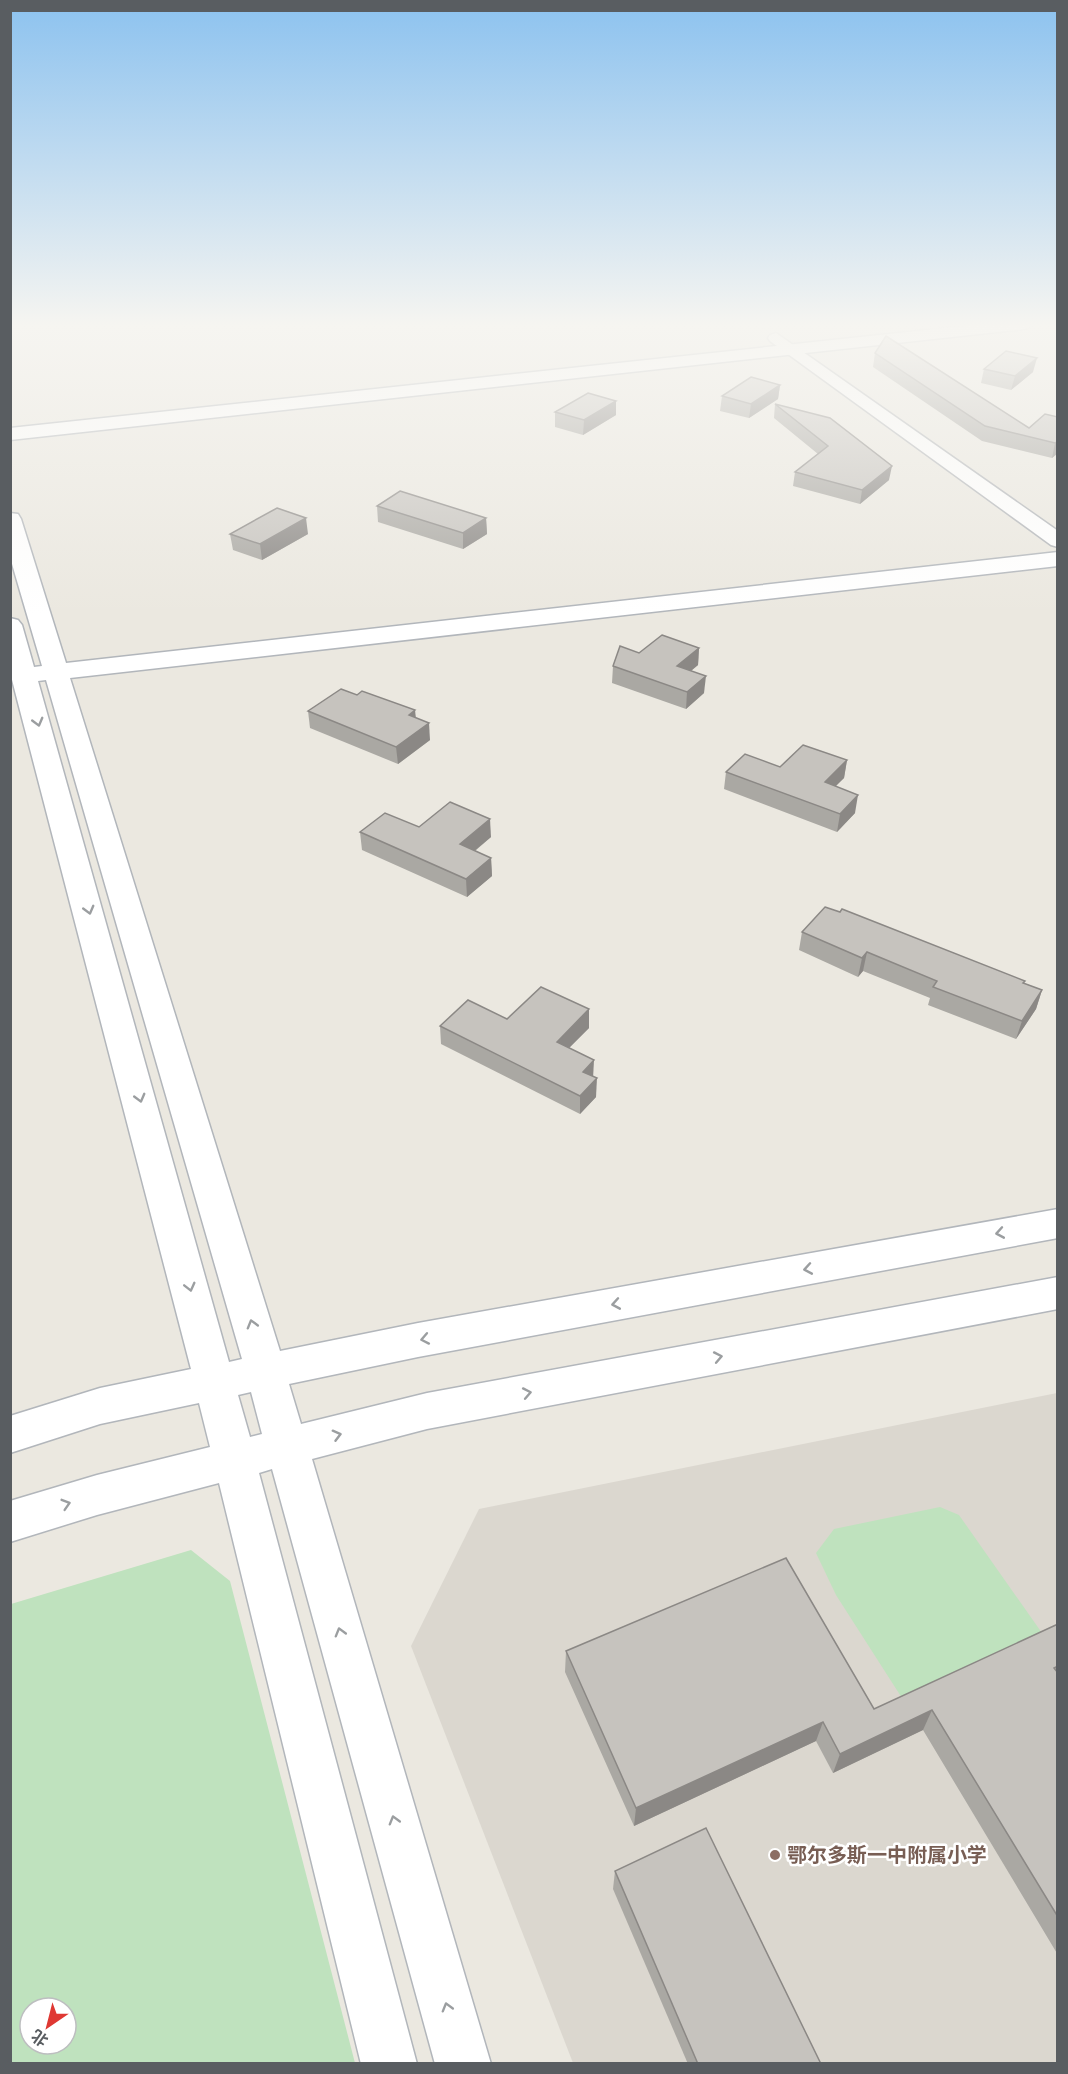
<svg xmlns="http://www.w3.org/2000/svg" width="1068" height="2074" font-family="Cabin,'Noto Sans SC',sans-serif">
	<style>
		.education { fill: #dbd7cf }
		.green { fill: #bfe2be; fill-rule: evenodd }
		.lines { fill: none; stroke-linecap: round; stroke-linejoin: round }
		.street-casing { stroke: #b1b4b8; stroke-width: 3 }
		.secondary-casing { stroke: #b2b6bb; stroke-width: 3 }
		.street { fill: #fff; fill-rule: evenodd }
		.secondary { fill: #fff; fill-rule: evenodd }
		.wall { fill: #aaa8a3 }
		.shaded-wall { fill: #8b8885 }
		.building { fill: #c6c3be; stroke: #8b8885; stroke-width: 1.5 }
		.oneway { stroke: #9b9ea0 }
		.education-dot { fill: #8d6e63; stroke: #fff; stroke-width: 2 }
		.labels { text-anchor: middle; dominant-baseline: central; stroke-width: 5; stroke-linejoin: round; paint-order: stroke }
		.near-education-label { font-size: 20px; font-weight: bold; fill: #785e54; stroke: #fff; text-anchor: start }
	</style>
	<rect width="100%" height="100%" fill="#ebe8e0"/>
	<polygon class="education" points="1057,1393 1057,2063 573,2063 411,1646 479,1509"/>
	<g class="green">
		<polygon points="940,1507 959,1515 1049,1643 909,1709 836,1595 816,1553 834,1529"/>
		<path d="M 191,1550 L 230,1581 L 355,2063 L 11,2063 L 11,1604 ZM 30,2008 L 66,2008 L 66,2044 L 30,2044 Z"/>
	</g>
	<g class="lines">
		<g class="street-casing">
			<polygon id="street" points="776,333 1058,531 1058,547 1051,545 770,341 768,338 770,335"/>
		</g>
		<g class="secondary-casing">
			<g id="secondary">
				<polygon points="983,324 1033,324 1025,329 10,440 10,428"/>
				<path d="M 10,513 L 18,514 L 21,519 L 66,663 L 1058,552 L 1058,566 L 70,678 L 280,1351 L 418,1323 L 1058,1209 L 1058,1238 L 418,1357 L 289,1384 L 301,1424 L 427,1393 L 1058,1277 L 1058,1309 L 427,1429 L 312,1459 L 491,2064 L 435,2064 L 272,1469 L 259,1473 L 417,2064 L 361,2064 L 219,1483 L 97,1515 L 10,1542 L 10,1501 L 97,1475 L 210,1447 L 199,1403 L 100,1424 L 10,1453 L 10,1416 L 100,1388 L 191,1369 L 10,672 L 10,618 L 18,620 L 22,625 L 34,667 L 42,666 L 10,557 ZM 46,680 L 242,1359 L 229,1362 L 38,681 ZM 251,1392 L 262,1434 L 250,1437 L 238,1395 Z"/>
			</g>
		</g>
		<use href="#street" class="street"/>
		<use href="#secondary" class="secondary"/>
	</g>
	<g class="wall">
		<polygon points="875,353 1029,428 1058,417 1058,453 1052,458 982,441 873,367"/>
		<polygon points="984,369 1033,372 1011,390 981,383"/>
		<polygon points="780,385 778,399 749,418 720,411 722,396"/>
		<polygon points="775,404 889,480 860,504 793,486 795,472 818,454 774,418"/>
		<polygon points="555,412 616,415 583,435 555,427"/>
		<polygon points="377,506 486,518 487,534 463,549 378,522"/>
		<polygon points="230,534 308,534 262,560 233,550"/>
		<polygon points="699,648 698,665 691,671 704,693 686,709 612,683 613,666 639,653"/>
		<polygon points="308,711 416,718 430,740 398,764 310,728"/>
		<polygon points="847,760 844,778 835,786 855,813 837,832 724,789 726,772"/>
		<polygon points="419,827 491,837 475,851 491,858 492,876 467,897 362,850 360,832"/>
		<polygon points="802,932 1024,983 1042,990 1036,1009 1016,1039 928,1005 930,998 863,971 858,977 799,950"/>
		<polygon points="507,1019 589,1028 569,1048 593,1077 596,1097 580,1114 441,1044 440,1026"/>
		<polygon points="1058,1624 1058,1955 923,1730 833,1773 816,1741 634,1826 565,1672 566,1651 874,1709"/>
		<polygon points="615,1871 821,2064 688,2064 613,1889"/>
	</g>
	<g class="shaded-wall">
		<polygon points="1037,358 1033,372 1011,390 1015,376"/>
		<polygon points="780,385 778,399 749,418 751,404"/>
		<polygon points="616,401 616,415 583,435 584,420"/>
		<polygon points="1058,441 1058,453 1052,458 1055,443"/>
		<polygon points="892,466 889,480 860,504 862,490"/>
		<polygon points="306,518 308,534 262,560 260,544"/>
		<polygon points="486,518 487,534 463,549 463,533"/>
		<polygon points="699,648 698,665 676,683 677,666"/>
		<polygon points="706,676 704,693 686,709 687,692"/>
		<polygon points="415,710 417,728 409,715"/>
		<polygon points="429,723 430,740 398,764 396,747"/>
		<polygon points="847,760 844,778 822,800 825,782"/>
		<polygon points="858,795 855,813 837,832 840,814"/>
		<polygon points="490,819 491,837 461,862 460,844"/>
		<polygon points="491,858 492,876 467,897 466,879"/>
		<polygon points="867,952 863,971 858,977 862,958"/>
		<polygon points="1042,990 1036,1009 1016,1039 1022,1021"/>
		<polygon points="589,1009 589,1028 556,1061 557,1042"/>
		<polygon points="594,1060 593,1079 583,1072"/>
		<polygon points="597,1078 596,1097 580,1114 580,1096"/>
		<polygon points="932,1710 923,1730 833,1773 840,1754"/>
		<polygon points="823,1722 816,1741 634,1826 636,1808"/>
	</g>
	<g class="building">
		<polygon points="886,336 1029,428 1045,414 1058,417 1058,441 1055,443 985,426 875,353"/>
		<polygon points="1006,351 1037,358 1015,376 984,369"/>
		<polygon points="751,377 780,385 751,404 722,396"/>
		<polygon points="588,393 616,401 584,420 555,412"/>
		<polygon points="775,404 830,418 892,466 862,490 795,472 828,446"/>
		<polygon points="400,491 486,518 463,533 377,506"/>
		<polygon points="277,508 306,518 260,544 230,534"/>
		<polygon points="662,635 699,648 677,666 706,676 687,692 613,666 620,646 639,653"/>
		<polygon points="341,689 357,695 362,691 415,710 409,715 429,723 396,747 308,711"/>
		<polygon points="803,745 847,760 825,782 858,795 840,814 726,772 745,754 780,767"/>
		<polygon points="450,802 490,819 460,844 491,858 466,879 360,832 385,813 419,827"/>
		<polygon points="825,907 840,912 842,909 1025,981 1023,983 1042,990 1022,1021 933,987 937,981 867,952 862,958 802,932"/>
		<polygon points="541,987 589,1009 557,1042 594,1060 583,1072 597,1078 580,1096 440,1026 468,1000 507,1019"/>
		<polygon points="786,1558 874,1709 1058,1624 1058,1666 1054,1668 1058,1673 1058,1917 932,1710 840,1754 823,1722 636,1808 566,1651"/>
		<polygon points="706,1828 821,2064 698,2064 615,1871"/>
	</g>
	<defs><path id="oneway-chevron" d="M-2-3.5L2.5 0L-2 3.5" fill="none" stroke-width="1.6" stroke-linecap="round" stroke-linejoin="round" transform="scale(1.5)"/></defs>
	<g class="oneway">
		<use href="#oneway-chevron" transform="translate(38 722) rotate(75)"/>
		<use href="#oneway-chevron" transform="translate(89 910) rotate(75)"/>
		<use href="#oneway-chevron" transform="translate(140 1098) rotate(75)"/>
		<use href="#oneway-chevron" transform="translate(1000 1233) rotate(170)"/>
		<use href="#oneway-chevron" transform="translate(808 1269) rotate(170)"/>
		<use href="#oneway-chevron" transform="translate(190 1287) rotate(76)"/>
		<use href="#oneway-chevron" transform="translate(616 1304) rotate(170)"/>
		<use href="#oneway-chevron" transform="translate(252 1324) rotate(-106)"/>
		<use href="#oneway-chevron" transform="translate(425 1339) rotate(169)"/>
		<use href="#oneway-chevron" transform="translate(718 1357) rotate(-11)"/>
		<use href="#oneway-chevron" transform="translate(527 1393) rotate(-11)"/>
		<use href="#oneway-chevron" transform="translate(337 1435) rotate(-15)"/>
		<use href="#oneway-chevron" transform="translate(66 1504) rotate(-17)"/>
		<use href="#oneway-chevron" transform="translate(340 1632) rotate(-106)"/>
		<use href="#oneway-chevron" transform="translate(394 1820) rotate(-106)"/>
		<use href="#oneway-chevron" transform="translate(447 2007) rotate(-106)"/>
	</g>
	<linearGradient id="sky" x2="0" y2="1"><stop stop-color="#8cc2ef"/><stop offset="0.53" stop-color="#f6f5f1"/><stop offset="1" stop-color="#f6f5f1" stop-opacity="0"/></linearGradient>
	<rect width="1068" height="614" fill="url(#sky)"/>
	<circle class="education-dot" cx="775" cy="1855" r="6"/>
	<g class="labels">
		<g class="near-education-label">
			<text x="787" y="1855">鄂尔多斯一中附属小学</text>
		</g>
	</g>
	<rect width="1068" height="2074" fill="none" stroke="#595d61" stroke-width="24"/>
	<g transform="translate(48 2026) rotate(215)"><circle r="28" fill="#ffffff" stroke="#bdbec0" stroke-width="1.5"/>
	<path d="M0-4.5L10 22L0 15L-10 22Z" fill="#df3833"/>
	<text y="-9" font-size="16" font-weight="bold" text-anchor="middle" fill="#595d61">北</text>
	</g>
</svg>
